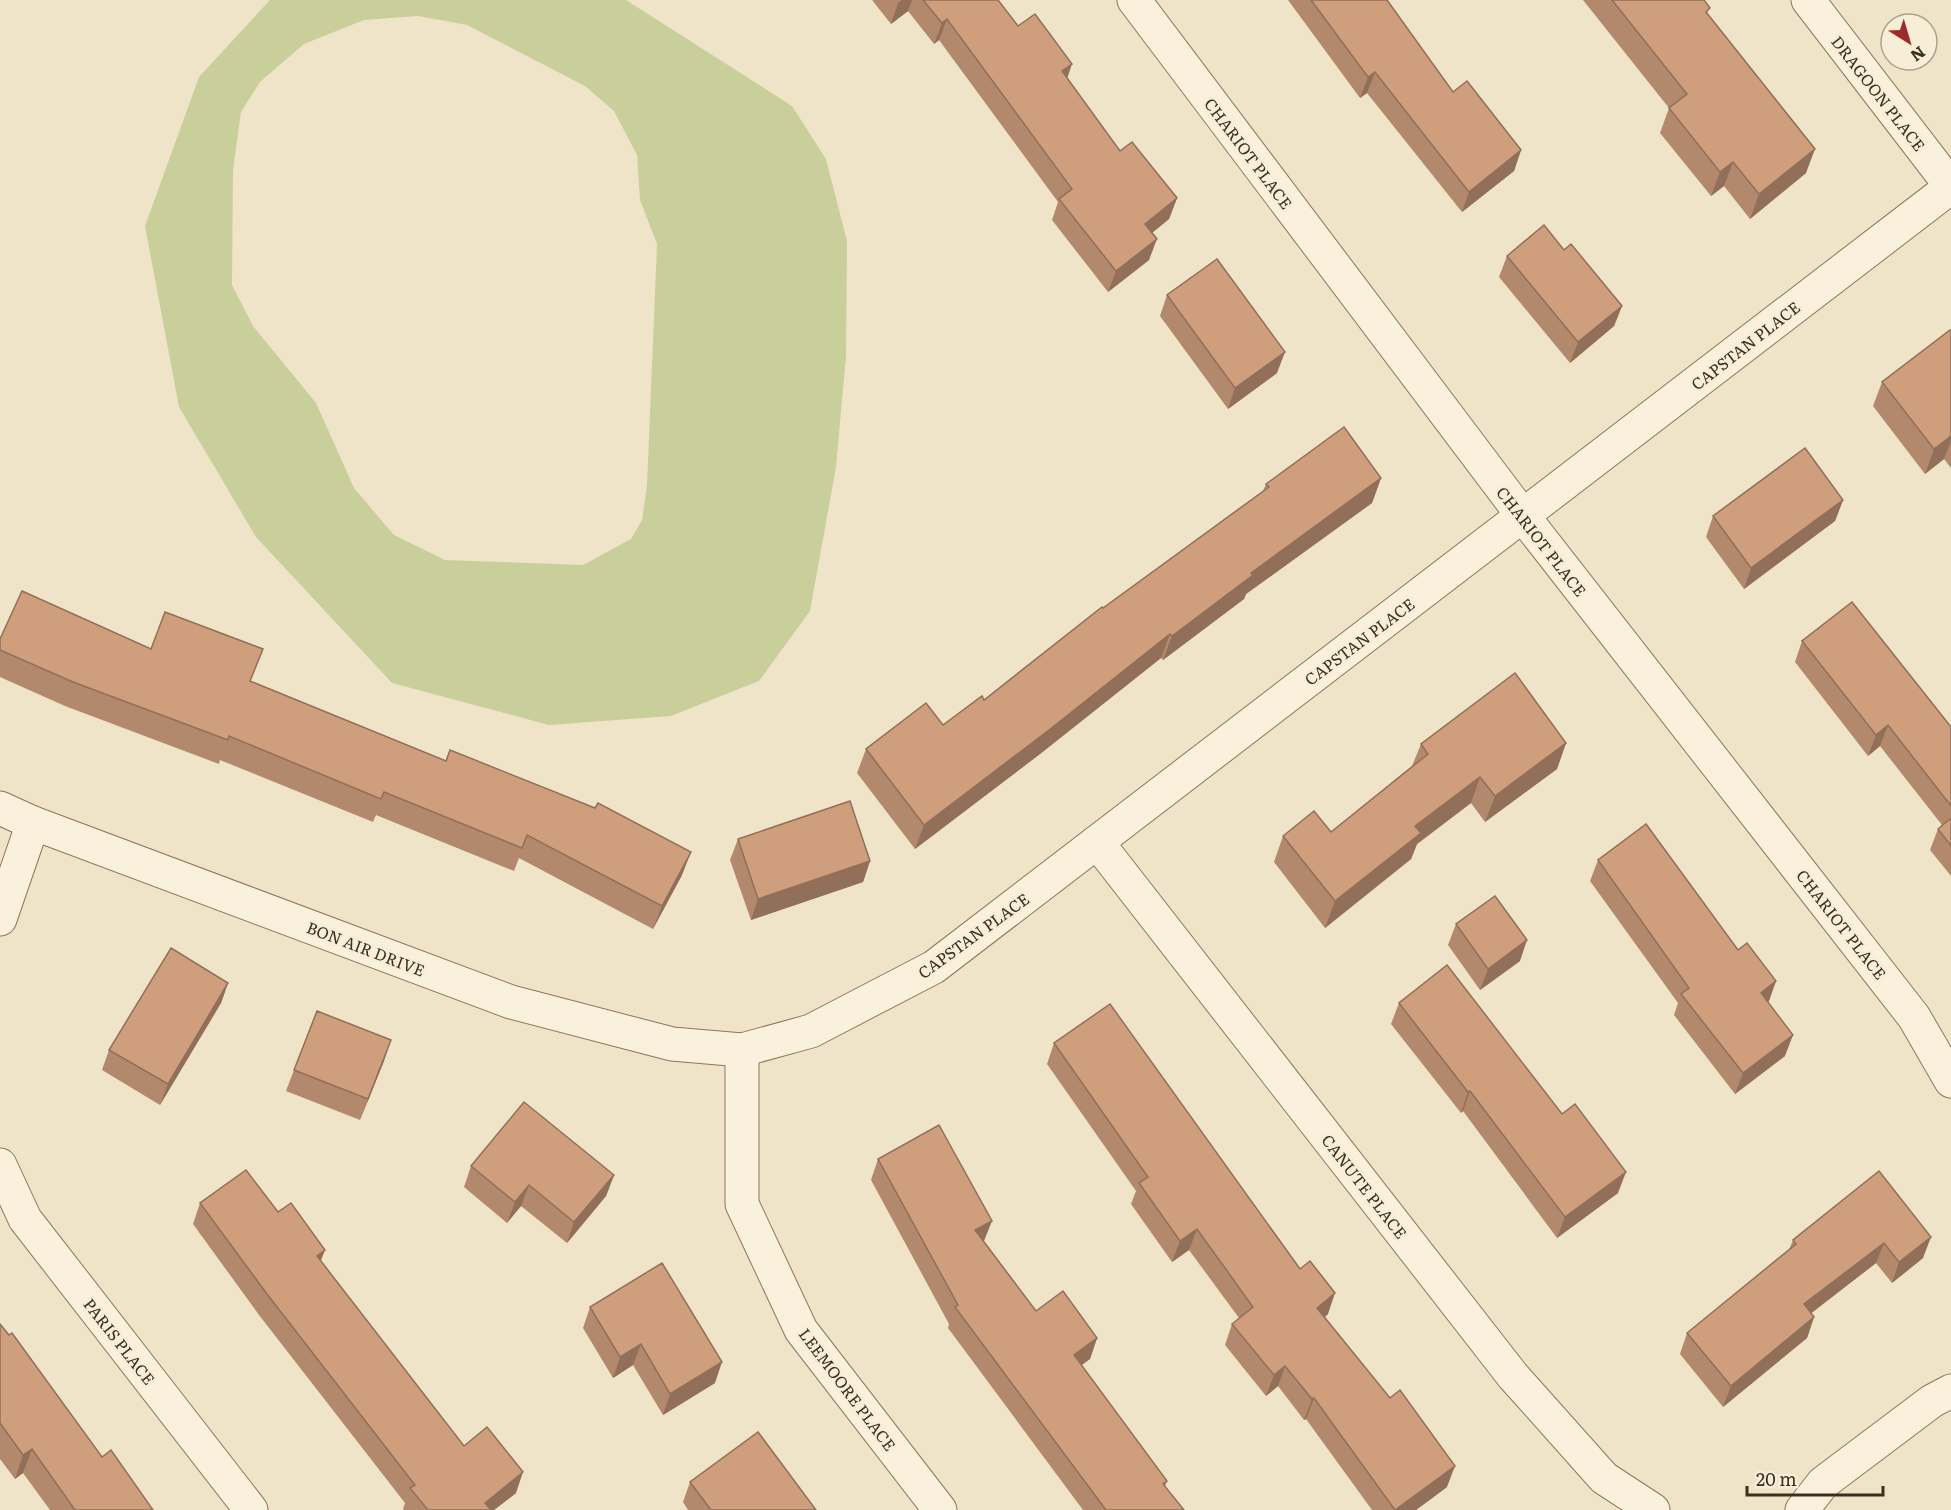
<svg xmlns="http://www.w3.org/2000/svg" width="1951" height="1510" font-family="Literata,serif">
	<style>
		.green { fill: #c9cf9b; fill-rule: evenodd }
		.lines { fill: none; stroke-linecap: round; stroke-linejoin: round }
		.street-casing { stroke: #8d765c; stroke-width: 35 }
		.street { stroke: #faf1dc; stroke-width: 33 }
		.wall { fill: #b2896c }
		.shaded-wall { fill: #916f58 }
		.building { fill: #cf9f7d; stroke: #916f58; stroke-width: 1.5 }
		.labels { text-anchor: middle; dominant-baseline: central; stroke-width: 6; stroke-linejoin: round; paint-order: stroke }
		.street-label { font-size: 16px; fill: #3d2e20; stroke: #f7eed8 }
	</style>
	<rect width="100%" height="100%" fill="#f0e4c8"/>
	<path class="green" d="M 270,0 L 626,0 L 792,106 L 826,159 L 847,241 L 846,356 L 836,467 L 810,611 L 759,681 L 671,716 L 549,725 L 392,683 L 256,537 L 179,407 L 145,226 L 199,77 ZM 418,16 L 467,25 L 585,86 L 614,111 L 637,155 L 640,200 L 657,244 L 647,485 L 642,520 L 631,539 L 583,565 L 445,560 L 394,535 L 354,488 L 316,403 L 253,326 L 232,285 L 233,170 L 241,112 L 260,82 L 304,44 L 364,20 Z"/>
	<g class="lines">
		<g class="street-casing">
			<g id="street">
				<polyline points="1134,0 1523,516 1914,1017 1951,1081"/>
				<polyline points="1808,0 1951,186"/>
				<polyline points="0,808 33,823 511,1002 672,1044 742,1050 811,1031 934,967 1951,187"/>
				<polyline points="1097,842 1513,1376 1604,1478 1653,1510"/>
				<polyline points="0,919 33,823"/>
				<polyline points="742,1050 742,1204 801,1330 940,1510"/>
				<polyline points="0,1165 25,1219 251,1510"/>
				<polyline points="1802,1510 1823,1483 1932,1401 1951,1391"/>
			</g>
		</g>
		<use href="#street" class="street"/>
	</g>
	<g class="wall">
		<polygon points="872,0 998,0 1018,26 1067,78 1120,151 1177,198 1169,219 1152,233 1149,260 1108,292 1052,220 1058,202 939,40 934,44 908,11 891,24"/>
		<polygon points="1288,0 1387,0 1453,92 1521,150 1514,171 1462,212 1367,93 1360,98"/>
		<polygon points="1583,0 1704,0 1708,14 1806,173 1750,219 1724,186 1711,196 1660,133 1669,108"/>
		<polygon points="1564,250 1622,306 1614,326 1570,363 1499,277 1507,256"/>
		<polygon points="1167,295 1277,373 1228,409 1160,316"/>
		<polygon points="1951,331 1951,468 1944,459 1925,474 1873,406 1882,382"/>
		<polygon points="1381,478 1372,503 1246,594 1244,599 1163,660 1161,658 1040,754 915,849 857,773 866,749 943,725 984,700 1103,608 1263,491 1266,484"/>
		<polygon points="1843,500 1835,521 1744,589 1706,537 1713,516"/>
		<polygon points="0,639 151,649 251,681 682,875 653,929 519,858 514,871 376,815 373,822 220,760 219,764 65,706 0,677"/>
		<polygon points="1802,641 1951,727 1951,876 1930,850 1938,829 1942,825 1880,746 1868,756 1795,662"/>
		<polygon points="1566,743 1557,769 1485,822 1471,803 1417,844 1411,859 1325,928 1274,862 1283,836 1331,832 1412,766 1421,744"/>
		<polygon points="738,839 870,861 863,882 751,920 730,860"/>
		<polygon points="1598,860 1776,981 1768,1002 1785,1056 1735,1094 1674,1015 1678,1003 1590,881"/>
		<polygon points="1456,924 1520,961 1480,990 1448,945"/>
		<polygon points="228,983 221,1003 160,1105 102,1070 109,1050"/>
		<polygon points="1399,1003 1618,1193 1557,1238 1463,1111 1461,1113 1391,1024"/>
		<polygon points="1054,1043 1328,1314 1325,1317 1447,1487 1416,1510 1372,1510 1306,1419 1304,1420 1278,1386 1266,1396 1225,1345 1232,1324 1239,1318 1189,1250 1172,1262 1131,1204 1136,1191 1047,1064"/>
		<polygon points="384,1061 360,1120 286,1091 294,1070"/>
		<polygon points="878,1159 984,1241 1036,1311 1097,1338 1090,1359 1081,1365 1167,1481 1165,1487 1184,1510 1083,1510 948,1328 949,1324 871,1180"/>
		<polygon points="471,1166 614,1175 606,1196 567,1243 521,1206 507,1223 464,1187"/>
		<polygon points="1879,1171 1923,1258 1892,1283 1876,1263 1811,1313 1814,1317 1807,1338 1723,1407 1680,1354 1687,1333 1789,1250 1793,1240"/>
		<polygon points="200,1203 278,1212 321,1261 464,1446 516,1493 494,1510 404,1510 403,1509 405,1503 259,1315 193,1224"/>
		<polygon points="590,1307 715,1383 663,1415 633,1365 613,1378 583,1328"/>
		<polygon points="0,1324 102,1457 153,1510 50,1510 23,1473 15,1479 0,1459"/>
		<polygon points="690,1482 816,1510 688,1510 683,1502"/>
	</g>
	<g class="shaded-wall">
		<polygon points="902,0 912,0 908,11 891,24 898,3"/>
		<polygon points="947,19 939,40 934,44 942,23"/>
		<polygon points="1072,64 1065,85 1062,71"/>
		<polygon points="1375,72 1367,93 1360,98 1368,77"/>
		<polygon points="1815,149 1806,173 1750,219 1759,194"/>
		<polygon points="1521,150 1514,171 1462,212 1469,192"/>
		<polygon points="1733,162 1724,186 1711,196 1720,172"/>
		<polygon points="1177,198 1169,219 1137,245 1145,224"/>
		<polygon points="1157,239 1149,260 1108,292 1116,271"/>
		<polygon points="1622,306 1614,326 1570,363 1578,342"/>
		<polygon points="1285,352 1277,373 1228,409 1235,388"/>
		<polygon points="1951,436 1951,441 1944,459 1925,474 1934,449"/>
		<polygon points="1381,478 1372,503 1246,594 1244,599 1163,660 1172,636 1251,573"/>
		<polygon points="1843,500 1835,521 1744,589 1751,568"/>
		<polygon points="1170,634 1161,658 1040,754 915,849 924,825"/>
		<polygon points="1888,725 1880,746 1868,756 1876,735"/>
		<polygon points="1566,743 1557,769 1485,822 1495,796"/>
		<polygon points="1480,777 1471,803 1417,844 1411,859 1325,928 1335,901 1415,826"/>
		<polygon points="691,852 682,875 653,929 662,906"/>
		<polygon points="870,861 863,882 751,920 758,899"/>
		<polygon points="1527,940 1520,961 1480,990 1488,969"/>
		<polygon points="1776,981 1769,1001 1753,1014 1761,993"/>
		<polygon points="228,983 221,1003 160,1105 168,1084"/>
		<polygon points="1793,1035 1785,1056 1735,1094 1743,1073"/>
		<polygon points="391,1040 384,1061 360,1120 368,1099"/>
		<polygon points="1470,1091 1463,1111 1461,1113 1468,1092"/>
		<polygon points="1626,1172 1618,1193 1557,1238 1565,1217"/>
		<polygon points="614,1175 606,1196 567,1243 574,1222"/>
		<polygon points="529,1185 521,1206 507,1223 515,1202"/>
		<polygon points="992,1221 984,1241 967,1251 975,1230"/>
		<polygon points="1197,1229 1189,1250 1172,1262 1180,1241"/>
		<polygon points="1931,1237 1923,1258 1892,1283 1899,1262"/>
		<polygon points="1884,1243 1876,1263 1796,1325 1804,1304"/>
		<polygon points="325,1250 317,1271 317,1256"/>
		<polygon points="1335,1293 1328,1314 1310,1328 1317,1308"/>
		<polygon points="1814,1317 1807,1338 1723,1407 1731,1386"/>
		<polygon points="1097,1338 1090,1359 1067,1376 1074,1355"/>
		<polygon points="641,1344 633,1365 613,1378 620,1357"/>
		<polygon points="722,1362 715,1383 663,1415 670,1394"/>
		<polygon points="1285,1366 1278,1386 1266,1396 1274,1375"/>
		<polygon points="1314,1398 1306,1419 1304,1420 1312,1399"/>
		<polygon points="32,1449 23,1473 15,1479 23,1455"/>
		<polygon points="1455,1466 1447,1487 1416,1510 1395,1510"/>
		<polygon points="523,1472 516,1493 494,1510 482,1510 485,1503"/>
	</g>
	<g class="building">
		<polygon points="923,0 998,0 1018,26 1035,14 1072,64 1062,71 1120,151 1132,142 1177,198 1145,224 1157,239 1116,271 1059,199 1072,189 947,19 942,23"/>
		<polygon points="1311,0 1387,0 1453,92 1467,81 1521,150 1469,192 1375,72 1368,77"/>
		<polygon points="1612,0 1704,0 1710,8 1706,12 1815,149 1759,194 1733,162 1720,172 1669,108 1687,94"/>
		<polygon points="1544,225 1564,250 1571,244 1622,306 1578,342 1507,256"/>
		<polygon points="1217,259 1285,352 1235,388 1167,295"/>
		<polygon points="1950,330 1951,331 1951,436 1934,449 1882,382"/>
		<polygon points="1344,427 1381,478 1251,573 1253,575 1172,636 1170,634 1049,730 924,825 866,749 926,703 943,725 982,696 984,700 1102,607 1103,608 1269,487 1266,484"/>
		<polygon points="1805,448 1843,500 1751,568 1713,516"/>
		<polygon points="22,591 151,649 165,612 263,649 250,681 446,761 450,750 595,808 598,803 691,852 662,906 527,835 522,848 384,792 381,799 229,736 228,740 73,682 0,650 0,639"/>
		<polygon points="1852,602 1951,727 1951,806 1888,725 1876,735 1802,641"/>
		<polygon points="1515,673 1566,743 1495,796 1480,777 1415,826 1421,833 1335,901 1283,836 1314,811 1331,832 1428,754 1421,744"/>
		<polygon points="850,801 870,861 758,899 738,839"/>
		<polygon points="1951,818 1951,846 1938,829"/>
		<polygon points="1646,824 1738,950 1747,943 1776,981 1761,993 1793,1035 1743,1073 1681,994 1689,988 1598,860"/>
		<polygon points="1495,896 1527,940 1488,969 1456,924"/>
		<polygon points="171,948 228,983 168,1084 109,1050"/>
		<polygon points="1447,965 1562,1114 1575,1104 1626,1172 1565,1217 1470,1091 1468,1092 1399,1003"/>
		<polygon points="1110,1004 1300,1269 1310,1261 1335,1293 1317,1308 1390,1398 1400,1390 1455,1466 1395,1510 1314,1398 1312,1399 1285,1366 1274,1375 1232,1324 1253,1307 1197,1229 1180,1241 1139,1183 1148,1177 1054,1043"/>
		<polygon points="317,1011 391,1040 368,1099 294,1070"/>
		<polygon points="524,1102 614,1175 574,1222 529,1185 515,1202 471,1166"/>
		<polygon points="939,1125 992,1221 975,1230 1036,1311 1063,1291 1097,1338 1074,1355 1167,1481 1163,1484 1184,1510 1106,1510 955,1307 958,1305 878,1159"/>
		<polygon points="246,1170 278,1212 291,1203 325,1250 317,1256 464,1446 487,1427 523,1472 485,1503 491,1510 428,1510 410,1488 415,1485 267,1294 200,1203"/>
		<polygon points="1879,1171 1931,1237 1899,1262 1884,1243 1804,1304 1814,1317 1731,1386 1687,1333 1796,1244 1793,1240"/>
		<polygon points="662,1263 722,1362 670,1394 641,1344 620,1357 590,1307"/>
		<polygon points="0,1324 9,1335 12,1333 102,1457 111,1450 153,1510 75,1510 32,1449 23,1455 0,1423"/>
		<polygon points="758,1432 816,1510 711,1510 690,1482"/>
	</g>
	<g class="labels">
		<g class="street-label">
			<text transform="translate(1879 93) rotate(52)">DRAGOON PLACE</text>
			<text transform="translate(1249 153) rotate(53)">CHARIOT PLACE</text>
			<text transform="translate(1745 345) rotate(-38)">CAPSTAN PLACE</text>
			<text transform="translate(1542 541) rotate(52)">CHARIOT PLACE</text>
			<text transform="translate(1359 641) rotate(-37)">CAPSTAN PLACE</text>
			<text transform="translate(1842 924) rotate(52)">CHARIOT PLACE</text>
			<text transform="translate(973 935) rotate(-36)">CAPSTAN PLACE</text>
			<text transform="translate(366 948) rotate(21)">BON AIR DRIVE</text>
			<text transform="translate(1365 1186) rotate(52)">CANUTE PLACE</text>
			<text transform="translate(120 1341) rotate(52)">PARIS PLACE</text>
			<text transform="translate(848 1389) rotate(53)">LEEMOORE PLACE</text>
		</g>
	</g>
	<g transform="translate(1909 42) rotate(143)"><circle r="28" fill="#f7eed8" stroke="#ada18e" stroke-width="1.5"/>
	<path d="M0-4.5L10 22L0 15L-10 22Z" fill="#9e2a2b"/>
	<text y="-9" font-size="16" font-weight="bold" text-anchor="middle" fill="#3d2e20">N</text>
	</g>
	<path d="M1747 1486v9h136v-9" fill="none" stroke="#3d2e20" stroke-width="3"/>
	<text x="1756" y="1486" font-size="18" fill="#3d2e20" stroke="#f7eed8" stroke-width="4.5" paint-order="stroke">20 m</text>
</svg>
